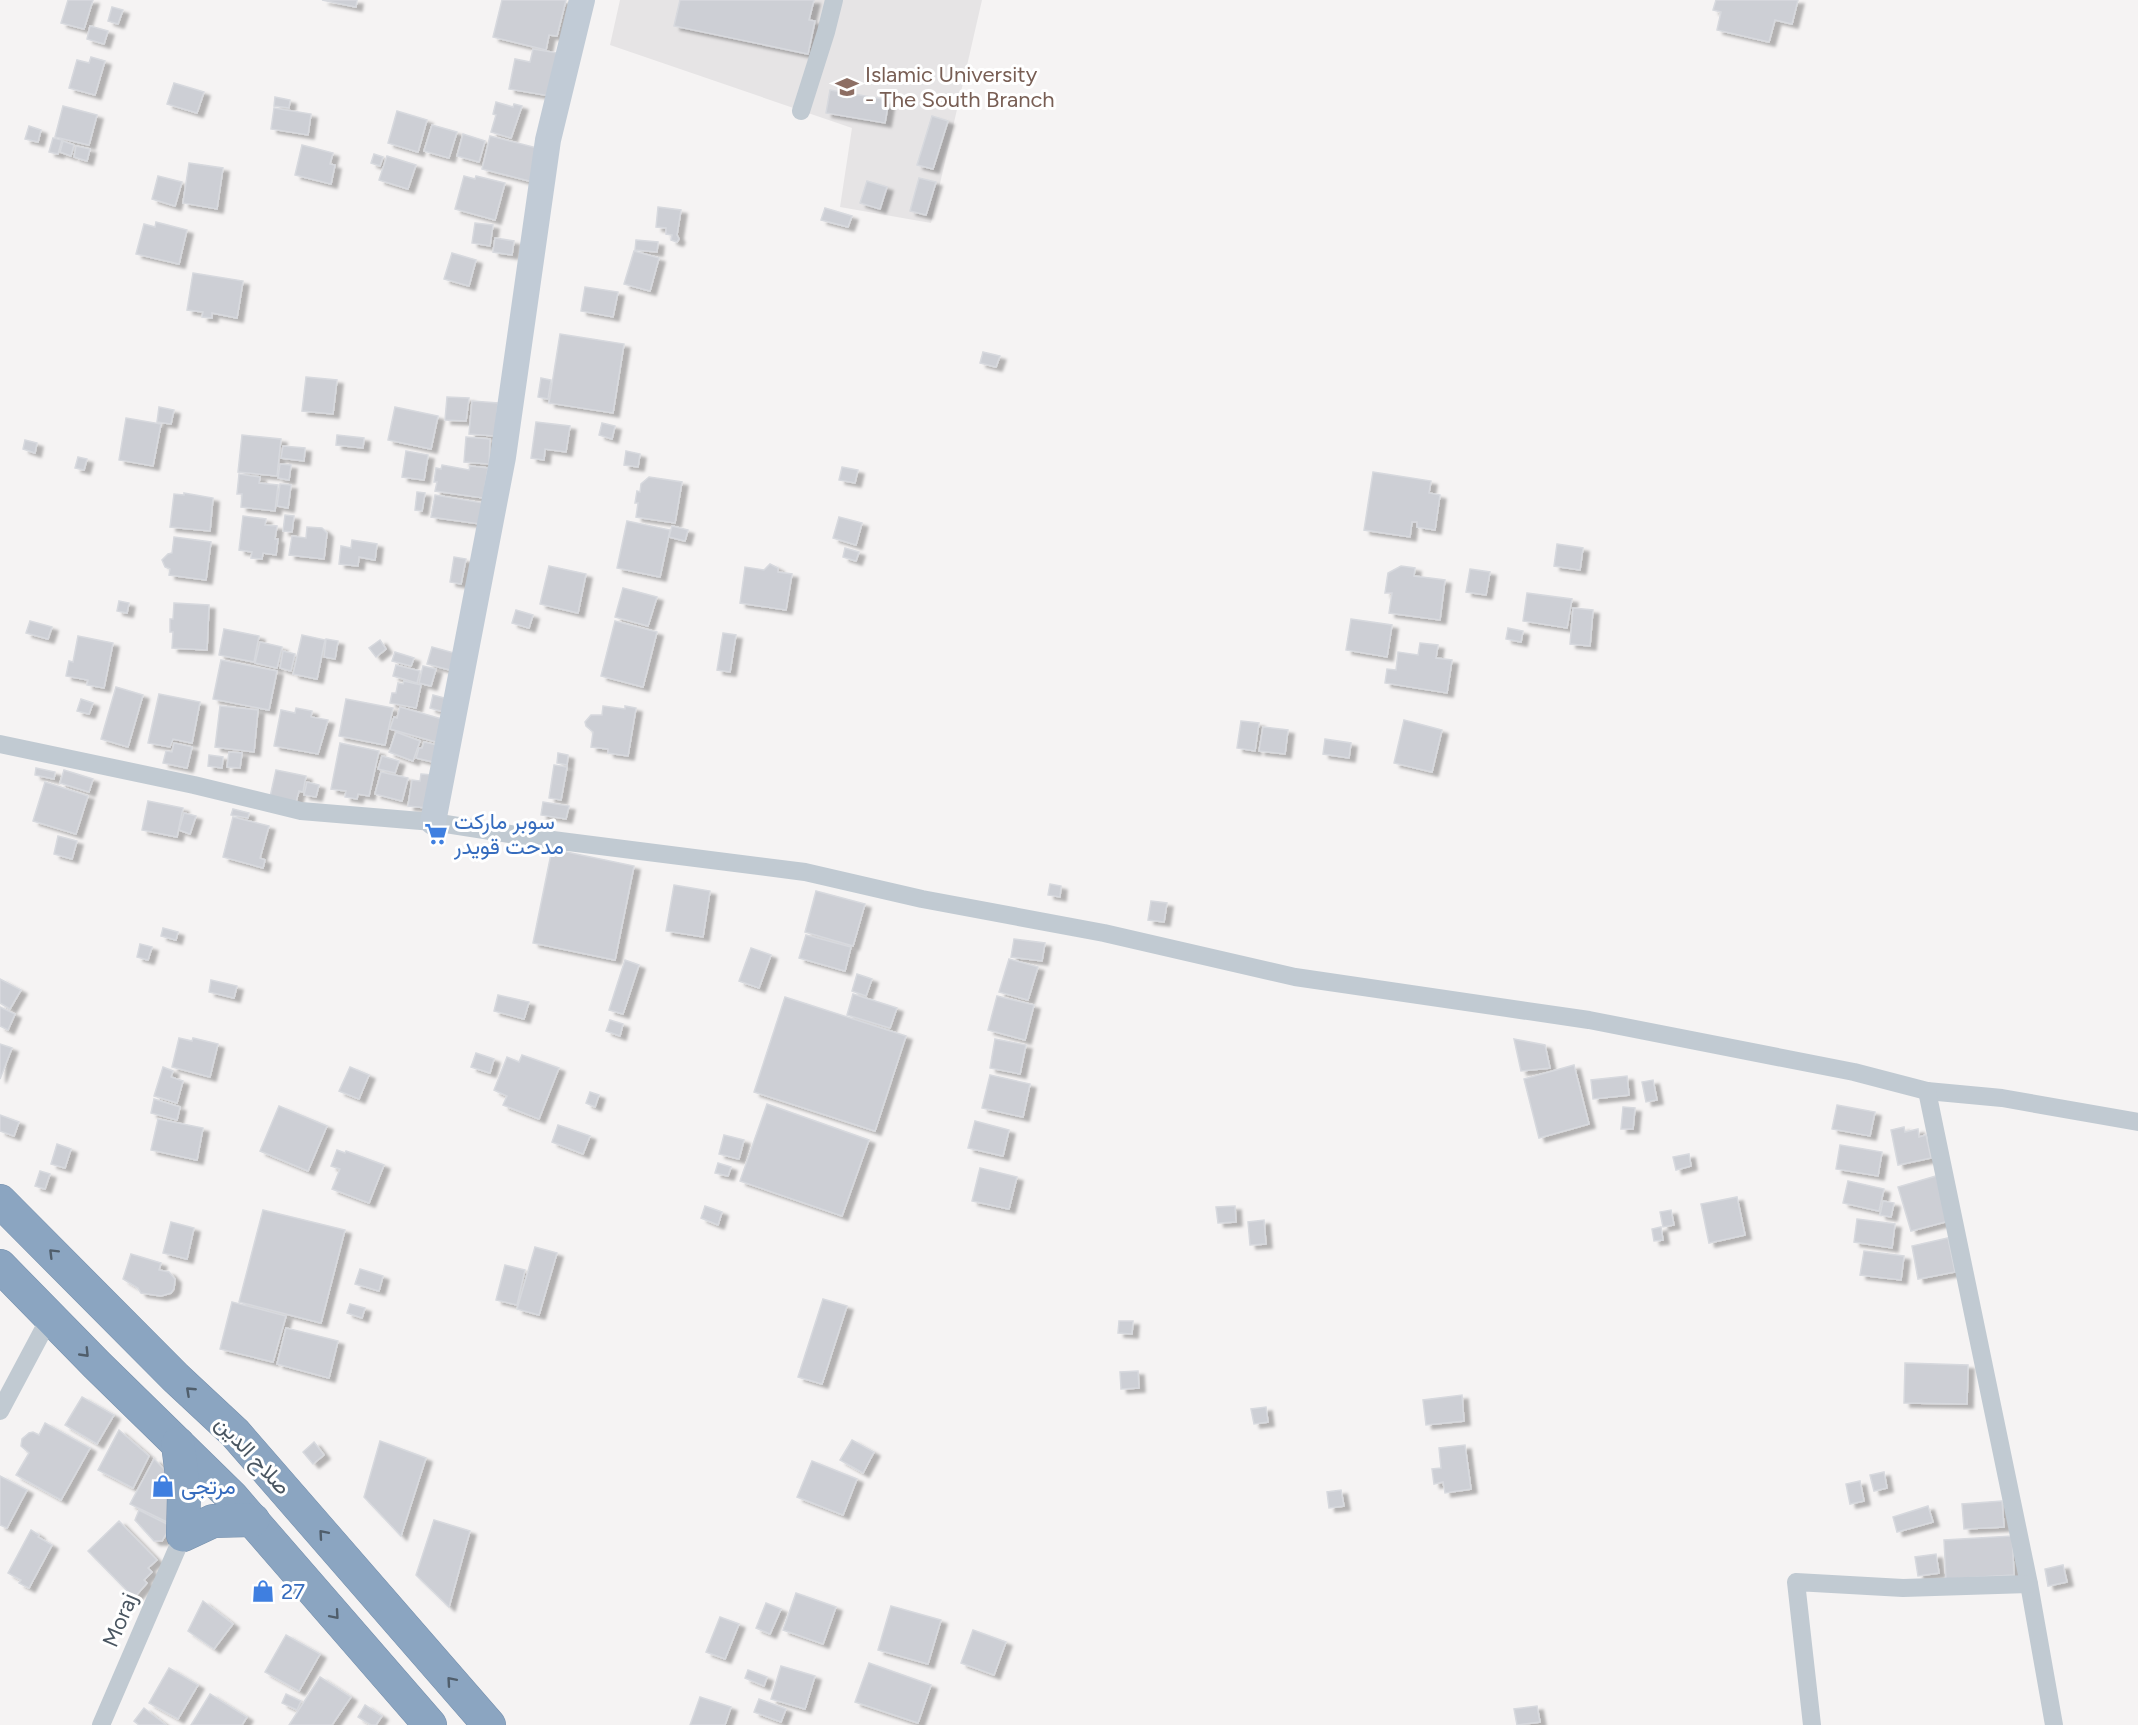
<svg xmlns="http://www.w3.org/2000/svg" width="2138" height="1725" font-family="Figtree,Vazirmatn,sans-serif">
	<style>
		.education { fill: #e6e4e5 }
		.building { fill: #cdcfd5; stroke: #d7d9de; stroke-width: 1.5; filter: url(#shadow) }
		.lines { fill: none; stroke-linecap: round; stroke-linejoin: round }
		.highway-casing { stroke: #7690ad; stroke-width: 34 }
		.street { stroke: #c1cad2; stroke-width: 18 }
		.secondary { stroke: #c1cbd6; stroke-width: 26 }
		.highway { stroke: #8ba5c1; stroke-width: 33 }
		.oneway { stroke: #505e6b }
		.labels { text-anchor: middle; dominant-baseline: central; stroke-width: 6; stroke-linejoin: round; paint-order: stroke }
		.education-label { font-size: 22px; fill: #785e54; stroke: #fff; text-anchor: start }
		.shop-label { font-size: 22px; fill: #366cbe; stroke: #fff; text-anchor: start }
		.street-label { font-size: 22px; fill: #4a5661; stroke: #fff }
	</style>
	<defs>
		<filter id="shadow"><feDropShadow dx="6" dy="4" stdDeviation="1.5" flood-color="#0004"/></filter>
	</defs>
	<rect width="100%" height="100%" fill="#f5f3f3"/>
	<polygon class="education" points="620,0 982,0 931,223 840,207 852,128 610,45"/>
	<g class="building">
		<polygon points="68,0 93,0 84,29 61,23"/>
		<polygon points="322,0 357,0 356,7"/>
		<polygon points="502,0 566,0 557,36 549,35 546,50 493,37"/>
		<polygon points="680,0 814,0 809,20 815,21 808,54 674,26"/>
		<polygon points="1716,0 1798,0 1792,24 1775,20 1769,42 1717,30 1721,12 1713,10"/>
		<polygon points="112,7 123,10 118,24 108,21"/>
		<polygon points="90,26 108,31 104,44 87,39"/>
		<polygon points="533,49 558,53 550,96 509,89 515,59 530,62"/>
		<polygon points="91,57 105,61 95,95 69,88 77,60 89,63"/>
		<polygon points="174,83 204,92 197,113 167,104"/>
		<polygon points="830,90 889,100 885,123 826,113"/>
		<polygon points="275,97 290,100 289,108 274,106"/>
		<polygon points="496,102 513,107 514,104 522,106 511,138 491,132 496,115 493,114"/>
		<polygon points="63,106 97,115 89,145 55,137"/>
		<polygon points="274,108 311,114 308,135 271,129"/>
		<polygon points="397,111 427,120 418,152 388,143"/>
		<polygon points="932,116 948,121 933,169 917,165"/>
		<polygon points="432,125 457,132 449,158 424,151"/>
		<polygon points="29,126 41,130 38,142 25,139"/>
		<polygon points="463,134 485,141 479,162 457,156"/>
		<polygon points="490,136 541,149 533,182 482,169"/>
		<polygon points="53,138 62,140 58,154 49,152"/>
		<polygon points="63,141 74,145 71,156 60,152"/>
		<polygon points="302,145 333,153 330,164 335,165 331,184 295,175"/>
		<polygon points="76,146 90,149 87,161 74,157"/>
		<polygon points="374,154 383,157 380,166 371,163"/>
		<polygon points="387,156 416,165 408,189 379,180"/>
		<polygon points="189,163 223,168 217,209 183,203"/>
		<polygon points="158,176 182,182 175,206 152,199"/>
		<polygon points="464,176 475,179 476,176 505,183 495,220 455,209"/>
		<polygon points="919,178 936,182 926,215 910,211"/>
		<polygon points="867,181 887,187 880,209 860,203"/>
		<polygon points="658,207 681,210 677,235 679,239 677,242 671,240 672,235 666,234 666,228 656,227"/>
		<polygon points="825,208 852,216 848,227 821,220"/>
		<polygon points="156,222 187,230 179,264 136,254 144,224 155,227"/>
		<polygon points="475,223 493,225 490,246 472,243"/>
		<polygon points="495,238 514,241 512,255 493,252"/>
		<polygon points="636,240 658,242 657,252 635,250"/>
		<polygon points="634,251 659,258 650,291 624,284"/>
		<polygon points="452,253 476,260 469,286 444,279"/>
		<polygon points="193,273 243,281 237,318 212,313 212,318 202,317 203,312 187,310"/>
		<polygon points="585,287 618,292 613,317 581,311"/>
		<polygon points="560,334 624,344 613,413 549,403"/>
		<polygon points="983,352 1000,356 996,367 980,363"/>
		<polygon points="306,377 337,380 333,414 302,411"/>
		<polygon points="541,378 551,380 548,399 538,397"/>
		<polygon points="447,397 469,398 466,421 445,420"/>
		<polygon points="472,401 498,403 495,436 469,434"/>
		<polygon points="159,407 174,410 171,424 157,422"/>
		<polygon points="395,407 438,416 431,449 388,440"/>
		<polygon points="126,418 161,424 153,466 119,460"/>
		<polygon points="536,422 570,426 566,452 545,449 544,460 531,458"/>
		<polygon points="602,423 615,426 612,439 599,435"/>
		<polygon points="242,435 281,439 277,476 238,472"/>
		<polygon points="337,435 364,438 363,448 336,445"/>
		<polygon points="466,437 490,439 489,464 464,462"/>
		<polygon points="25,440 37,443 35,453 23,449"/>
		<polygon points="283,446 305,448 304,461 281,458"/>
		<polygon points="406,451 428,455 424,480 402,477"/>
		<polygon points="626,451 640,454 638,467 624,465"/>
		<polygon points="78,457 87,459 84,470 75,468"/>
		<polygon points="280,464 291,465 289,480 278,478"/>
		<polygon points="442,465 469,470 470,466 488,468 483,498 435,491 437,482 434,482 436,468 441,469"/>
		<polygon points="842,467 858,470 855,483 839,480"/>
		<polygon points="1373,472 1431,481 1429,493 1440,495 1435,530 1417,527 1417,522 1412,522 1410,537 1364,530"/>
		<polygon points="239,474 260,477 259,483 278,485 275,511 241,507 242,494 237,494"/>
		<polygon points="649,477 682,482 675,523 636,517 638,503 635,503 637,491 640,492 641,484"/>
		<polygon points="280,484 291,485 288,508 277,506"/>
		<polygon points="417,492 425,493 422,511 415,510"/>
		<polygon points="184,493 213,498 210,531 170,527 174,494 184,495"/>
		<polygon points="435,495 483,503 480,524 431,517"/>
		<polygon points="285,515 294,516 292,532 283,531"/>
		<polygon points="243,516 266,519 265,525 277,526 275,539 278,539 276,555 263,553 262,559 251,558 252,552 239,550"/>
		<polygon points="839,517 862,523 856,545 833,538"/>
		<polygon points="627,521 670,530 660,577 617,568"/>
		<polygon points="672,526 688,530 685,541 669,537"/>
		<polygon points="307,527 322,528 327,533 324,559 289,555 292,536 306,538"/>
		<polygon points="174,537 211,542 206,580 169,575 170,569 165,567 162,560 168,554 172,553"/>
		<polygon points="352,540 377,544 375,560 359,557 358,566 339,564 341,546 351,548"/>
		<polygon points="1557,544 1583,548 1580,570 1554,566"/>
		<polygon points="845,548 859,552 856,561 843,557"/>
		<polygon points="454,557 466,559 461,584 450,582"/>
		<polygon points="770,564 778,568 778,572 792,574 786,610 740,603 745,567 764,570"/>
		<polygon points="549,566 586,574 578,613 540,604"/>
		<polygon points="1401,566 1415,568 1414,576 1445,580 1440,620 1389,613 1392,593 1385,593 1388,573"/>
		<polygon points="1470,569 1490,572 1486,595 1466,592"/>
		<polygon points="623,588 657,597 648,626 615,617"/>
		<polygon points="1527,593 1572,599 1567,628 1523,621"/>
		<polygon points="119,601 129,603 127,613 117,611"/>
		<polygon points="174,603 209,605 207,650 172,648 173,632 170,632 170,619 173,619"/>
		<polygon points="1573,608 1593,610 1590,646 1570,644"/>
		<polygon points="516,610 533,615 529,628 512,623"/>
		<polygon points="1351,619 1392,625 1387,657 1346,650"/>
		<polygon points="30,621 52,627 48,639 26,633"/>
		<polygon points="615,621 657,632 643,687 601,676"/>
		<polygon points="1508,628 1523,631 1521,642 1506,639"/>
		<polygon points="224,629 259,636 254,662 219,655"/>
		<polygon points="723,633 736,635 730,672 717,670"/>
		<polygon points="302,635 325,640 317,679 293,674"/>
		<polygon points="78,636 113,643 104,688 87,685 88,680 66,676 69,661 73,662"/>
		<polygon points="326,639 338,641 335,659 324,657"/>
		<polygon points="380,640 386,649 376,657 369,648"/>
		<polygon points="260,642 282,647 277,668 255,663"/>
		<polygon points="1420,643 1438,645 1436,658 1452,660 1447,693 1385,683 1387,669 1396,670 1398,652 1418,655"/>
		<polygon points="432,647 454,653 450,670 427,664"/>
		<polygon points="283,651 295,654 291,671 280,668"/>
		<polygon points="395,652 414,658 411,666 392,661"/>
		<polygon points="221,660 277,671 269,710 213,699"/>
		<polygon points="396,665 420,671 417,683 393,676"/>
		<polygon points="423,666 436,669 431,686 419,683"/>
		<polygon points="404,681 421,685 416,708 390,703 392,693 396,693 398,683 403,684"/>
		<polygon points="116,687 143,695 128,747 101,739"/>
		<polygon points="159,694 200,702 192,743 173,739 170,747 148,743"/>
		<polygon points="433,695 448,699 444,712 430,708"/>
		<polygon points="81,699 93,703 89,714 77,711"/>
		<polygon points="346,699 393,708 385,745 339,736"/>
		<polygon points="220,706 258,710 254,752 215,747"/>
		<polygon points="603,706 625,709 625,706 636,708 628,756 608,753 608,749 591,747 593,732 586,726 585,722 591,715 602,715"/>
		<polygon points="400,707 449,721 443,744 390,729 394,717 397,718"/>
		<polygon points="296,708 312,711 311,717 328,720 318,754 274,746 281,710 295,713"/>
		<polygon points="1404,720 1442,730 1432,772 1394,763"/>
		<polygon points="1241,721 1259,723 1255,751 1237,748"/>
		<polygon points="1263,727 1288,730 1285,754 1259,751"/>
		<polygon points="396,732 420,741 413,761 389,752"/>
		<polygon points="1325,739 1351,743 1349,758 1323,754"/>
		<polygon points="424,742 437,745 433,762 416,758 419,748 422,748"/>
		<polygon points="174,743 192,747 187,768 163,763 166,751 172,752"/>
		<polygon points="340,743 379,751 369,796 358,794 357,799 345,797 346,791 331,789"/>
		<polygon points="229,752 242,753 240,768 227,767"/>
		<polygon points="558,753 568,755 567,765 557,763"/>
		<polygon points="209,755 223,757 222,768 208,766"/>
		<polygon points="382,756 399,761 395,773 378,769"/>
		<polygon points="554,765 567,767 561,800 549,798"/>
		<polygon points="36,768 55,772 54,779 35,775"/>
		<polygon points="64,770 93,779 89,792 60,783"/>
		<polygon points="276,770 306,776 303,792 299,791 296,802 270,797"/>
		<polygon points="381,772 408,778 402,801 375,794"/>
		<polygon points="421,774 432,775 427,808 408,806 412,780 420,781"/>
		<polygon points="45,782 88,796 76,834 33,821"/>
		<polygon points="307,782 319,785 316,797 304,795"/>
		<polygon points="148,801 183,808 177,837 142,830"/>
		<polygon points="543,802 569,806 566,819 541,815"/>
		<polygon points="233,809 249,813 248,818 231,815"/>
		<polygon points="184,813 196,816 190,834 179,830"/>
		<polygon points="233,817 269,826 260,858 265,860 263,868 223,857"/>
		<polygon points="58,836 77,841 72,859 54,854"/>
		<polygon points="552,849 634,866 615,960 533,943"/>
		<polygon points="1050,884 1061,886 1060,897 1048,895"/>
		<polygon points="674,885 710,891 703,937 666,931"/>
		<polygon points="816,891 865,904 853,946 805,932"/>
		<polygon points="1151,901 1167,903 1164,922 1148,920"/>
		<polygon points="163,928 178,932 176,940 161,936"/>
		<polygon points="806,935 851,947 845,971 799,958"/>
		<polygon points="1014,939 1045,943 1042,961 1011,957"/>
		<polygon points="140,944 152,947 148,960 137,957"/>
		<polygon points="751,948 771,955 759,988 739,981"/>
		<polygon points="1009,959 1038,967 1028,1000 999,992"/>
		<polygon points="625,960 639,965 623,1014 609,1010"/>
		<polygon points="857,974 872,979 866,996 852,991"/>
		<polygon points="0,979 21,990 10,1009 0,1003"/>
		<polygon points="211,980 237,986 234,998 209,992"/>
		<polygon points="853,994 897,1008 890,1028 847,1015"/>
		<polygon points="498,995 529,1002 524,1019 494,1011"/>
		<polygon points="997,996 1034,1005 1025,1040 988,1030"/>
		<polygon points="785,997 906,1036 875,1131 754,1092"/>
		<polygon points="0,1007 15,1014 8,1030 0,1026"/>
		<polygon points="610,1020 623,1024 620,1036 606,1031"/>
		<polygon points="179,1038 192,1041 193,1038 218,1044 210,1077 172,1067"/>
		<polygon points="995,1039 1026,1045 1020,1074 990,1068"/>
		<polygon points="1514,1039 1545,1045 1550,1068 1521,1071"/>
		<polygon points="0,1044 12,1048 0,1079"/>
		<polygon points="476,1053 494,1059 490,1073 471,1067"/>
		<polygon points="522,1055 559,1068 539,1119 503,1105 507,1096 494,1090 507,1057 519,1062"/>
		<polygon points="1574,1065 1589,1124 1539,1138 1524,1079"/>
		<polygon points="163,1067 173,1071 171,1077 183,1081 177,1103 154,1096"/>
		<polygon points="350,1067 369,1075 359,1099 339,1091"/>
		<polygon points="990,1075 1030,1084 1023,1117 982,1108"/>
		<polygon points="1627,1076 1629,1095 1593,1099 1591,1080"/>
		<polygon points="1653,1080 1657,1100 1646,1102 1642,1082"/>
		<polygon points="590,1092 599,1095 595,1107 586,1103"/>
		<polygon points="154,1099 180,1107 177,1120 151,1113"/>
		<polygon points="767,1104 869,1140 842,1216 740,1181"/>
		<polygon points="1837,1105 1875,1112 1870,1136 1832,1129"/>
		<polygon points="279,1106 327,1126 308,1171 260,1151"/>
		<polygon points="1623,1107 1635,1108 1633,1129 1621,1129"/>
		<polygon points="0,1115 19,1122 14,1136 0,1131"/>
		<polygon points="158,1119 203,1128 197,1160 151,1150"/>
		<polygon points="975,1121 1009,1130 1003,1156 968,1148"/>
		<polygon points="558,1125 590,1136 583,1154 552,1142"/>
		<polygon points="1904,1127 1905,1132 1918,1129 1919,1137 1926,1135 1931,1158 1898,1165 1891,1130"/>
		<polygon points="724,1135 744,1140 739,1159 719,1154"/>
		<polygon points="57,1144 71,1149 65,1168 51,1164"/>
		<polygon points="1840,1145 1882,1152 1878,1176 1836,1169"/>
		<polygon points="337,1150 345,1153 346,1151 384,1165 369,1203 332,1189 340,1169 331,1166"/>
		<polygon points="1689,1154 1691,1166 1676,1170 1673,1157"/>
		<polygon points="718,1163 731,1167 728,1176 715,1173"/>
		<polygon points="980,1168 1017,1177 1009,1209 972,1201"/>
		<polygon points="40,1171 50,1174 45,1189 35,1186"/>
		<polygon points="1936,1176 1949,1221 1911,1231 1898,1187"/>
		<polygon points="1848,1181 1884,1189 1879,1211 1843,1203"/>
		<polygon points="1737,1197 1745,1235 1709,1243 1701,1204"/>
		<polygon points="1883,1201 1894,1203 1891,1217 1880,1215"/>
		<polygon points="705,1206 722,1212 718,1225 701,1218"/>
		<polygon points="1235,1206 1236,1222 1218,1223 1216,1207"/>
		<polygon points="263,1210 345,1230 321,1323 239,1302"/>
		<polygon points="1671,1210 1674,1225 1663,1227 1660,1212"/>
		<polygon points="1857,1219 1895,1224 1892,1248 1854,1242"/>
		<polygon points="1264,1220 1266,1244 1250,1245 1248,1222"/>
		<polygon points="171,1222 194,1228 187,1259 163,1253"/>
		<polygon points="1661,1227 1663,1240 1654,1241 1652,1229"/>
		<polygon points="1948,1238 1955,1272 1918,1279 1912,1246"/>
		<polygon points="535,1247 557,1253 539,1315 517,1309"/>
		<polygon points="1864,1251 1904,1256 1901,1280 1860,1275"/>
		<polygon points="131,1254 161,1263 159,1270 169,1272 175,1279 174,1289 171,1293 161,1296 141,1293 138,1288 123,1279"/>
		<polygon points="505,1265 525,1270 517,1305 496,1300"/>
		<polygon points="360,1269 383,1276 379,1291 355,1284"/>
		<polygon points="823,1299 847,1306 822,1384 798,1377"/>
		<polygon points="232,1302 286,1316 273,1362 220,1349"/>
		<polygon points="350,1304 365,1308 362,1318 347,1313"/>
		<polygon points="1119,1321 1133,1321 1132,1334 1118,1333"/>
		<polygon points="286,1328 338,1341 329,1378 277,1364"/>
		<polygon points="1905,1363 1968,1365 1967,1404 1904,1403"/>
		<polygon points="1138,1371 1139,1388 1121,1389 1120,1372"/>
		<polygon points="1462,1395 1464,1421 1426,1425 1423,1400"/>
		<polygon points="82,1397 114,1415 97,1444 65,1425"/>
		<polygon points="1266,1407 1268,1422 1254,1424 1251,1409"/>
		<polygon points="45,1423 90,1448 61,1500 16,1475 29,1453 21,1446 22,1439 29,1433 33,1432 39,1435"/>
		<polygon points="119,1430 149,1456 133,1488 98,1470"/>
		<polygon points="852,1440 874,1452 863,1473 840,1460"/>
		<polygon points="380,1441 426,1458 401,1536 364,1497"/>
		<polygon points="314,1442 324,1455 313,1464 303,1452"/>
		<polygon points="1465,1445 1471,1489 1445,1493 1443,1482 1434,1484 1432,1469 1441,1468 1439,1448"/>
		<polygon points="154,1459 183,1488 169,1523 130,1504"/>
		<polygon points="812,1461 857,1479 843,1515 797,1497"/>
		<polygon points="1884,1472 1887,1488 1874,1491 1870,1475"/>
		<polygon points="0,1476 27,1490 7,1528 0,1525"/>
		<polygon points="1860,1481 1864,1501 1850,1504 1846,1484"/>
		<polygon points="1341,1490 1344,1506 1329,1508 1327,1492"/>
		<polygon points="2002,1501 2004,1527 1964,1529 1962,1504"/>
		<polygon points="1928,1506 1933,1522 1897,1532 1893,1517"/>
		<polygon points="139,1510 171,1526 162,1541 154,1541 135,1520"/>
		<polygon points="434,1520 470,1531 449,1607 416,1575"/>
		<polygon points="119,1521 157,1560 148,1568 152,1572 144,1580 147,1583 134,1598 88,1551"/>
		<polygon points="31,1530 39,1535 38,1537 52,1545 29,1588 19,1583 21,1580 8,1573"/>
		<polygon points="2012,1536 2014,1575 1946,1579 1944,1540"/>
		<polygon points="1936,1554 1939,1573 1918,1576 1915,1557"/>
		<polygon points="2063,1565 2067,1582 2048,1586 2045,1569"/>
		<polygon points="796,1593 836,1607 823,1644 783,1630"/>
		<polygon points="203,1601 233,1624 214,1649 188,1631"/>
		<polygon points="766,1603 781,1609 770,1634 756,1628"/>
		<polygon points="891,1606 941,1620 928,1664 878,1650"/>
		<polygon points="720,1617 739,1624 725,1659 706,1652"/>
		<polygon points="973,1630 1006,1642 994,1675 961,1663"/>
		<polygon points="286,1635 320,1654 299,1691 265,1672"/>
		<polygon points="869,1663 931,1685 918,1723 855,1702"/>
		<polygon points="781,1666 815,1676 805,1709 771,1699"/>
		<polygon points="169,1668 198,1685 178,1719 149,1703"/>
		<polygon points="748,1670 767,1677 764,1686 745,1678"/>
		<polygon points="320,1677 351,1697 332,1725 289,1725"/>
		<polygon points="210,1694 247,1717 242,1725 191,1725"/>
		<polygon points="286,1694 301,1701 297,1710 282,1703"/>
		<polygon points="700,1697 731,1707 725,1725 690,1725"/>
		<polygon points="759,1699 786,1709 781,1722 754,1712"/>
		<polygon points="365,1705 382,1716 376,1725 371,1725 358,1717"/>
		<polygon points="1537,1706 1540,1722 1517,1725 1514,1709"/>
		<polygon points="144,1708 166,1725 139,1725 134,1721"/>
	</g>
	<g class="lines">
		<g class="highway-casing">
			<g id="highway">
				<polyline points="0,1201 176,1378 235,1433 489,1725"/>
				<polyline points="0,1266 97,1365 232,1497 430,1725"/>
				<polyline points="178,1444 184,1493 183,1535 213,1521 253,1520"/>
			</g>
		</g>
		<g class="street">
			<polyline points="801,111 826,32 834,0"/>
			<polyline points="0,744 194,785 301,811 433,822 529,837 805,872 922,899 1104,933 1295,977 1589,1020 1854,1072 1927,1091 2002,1098 2138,1122"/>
			<polyline points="1927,1091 2029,1584 2054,1725"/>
			<polyline points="0,1411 50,1317"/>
			<polyline points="101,1725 183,1535"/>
			<polyline points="1812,1725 1796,1582 1903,1588 2029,1584"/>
		</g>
		<polyline class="secondary" points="433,822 503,457 548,140 582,0"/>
		<use href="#highway" class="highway"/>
	</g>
	<defs><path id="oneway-chevron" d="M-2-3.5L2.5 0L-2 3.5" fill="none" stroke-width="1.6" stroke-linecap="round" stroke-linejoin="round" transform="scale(1.5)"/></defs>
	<g class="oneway">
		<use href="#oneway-chevron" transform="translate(53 1253) rotate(-135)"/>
		<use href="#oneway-chevron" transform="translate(85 1353) rotate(46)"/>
		<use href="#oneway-chevron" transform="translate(190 1391) rotate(-137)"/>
		<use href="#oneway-chevron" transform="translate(323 1534) rotate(-131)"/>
		<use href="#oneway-chevron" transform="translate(335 1615) rotate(49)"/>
		<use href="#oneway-chevron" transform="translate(451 1681) rotate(-131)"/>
	</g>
	<defs>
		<g id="university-bare" transform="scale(1.8)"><path d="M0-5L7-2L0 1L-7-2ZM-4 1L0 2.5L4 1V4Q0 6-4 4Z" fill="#8d6e63" stroke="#fff" stroke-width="2.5" paint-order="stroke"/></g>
		<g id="supermarket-bare" transform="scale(1.8)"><path d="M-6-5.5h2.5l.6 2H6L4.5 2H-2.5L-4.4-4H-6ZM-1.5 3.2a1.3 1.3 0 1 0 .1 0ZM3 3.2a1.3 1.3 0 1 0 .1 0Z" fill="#3f7fe0" stroke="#fff" stroke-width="2.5" paint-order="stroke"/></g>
		<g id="shop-bare" transform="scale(1.8)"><path d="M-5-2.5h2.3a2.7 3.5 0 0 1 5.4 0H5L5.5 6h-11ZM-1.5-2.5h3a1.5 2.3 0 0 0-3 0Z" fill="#3f7fe0" stroke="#fff" stroke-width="2.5" paint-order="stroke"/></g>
	</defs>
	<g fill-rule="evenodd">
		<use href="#university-bare" x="847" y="87"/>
		<use href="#supermarket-bare" x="436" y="834"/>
		<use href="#shop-bare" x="163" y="1486"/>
		<use href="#shop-bare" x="263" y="1591"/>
	</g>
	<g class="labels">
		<g class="education-label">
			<text x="865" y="74">Islamic University<tspan x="865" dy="25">- The South Branch</tspan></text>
		</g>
		<g class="shop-label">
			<text x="454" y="821">سوبر ماركت<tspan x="454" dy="25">مدحت قويدر</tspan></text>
			<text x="181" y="1486">مرتجى</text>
			<text x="281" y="1591">27</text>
		</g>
		<g class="street-label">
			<text transform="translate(253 1455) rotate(47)">صلاح الدين</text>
			<text transform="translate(120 1620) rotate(-67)">Moraj</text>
		</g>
	</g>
</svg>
